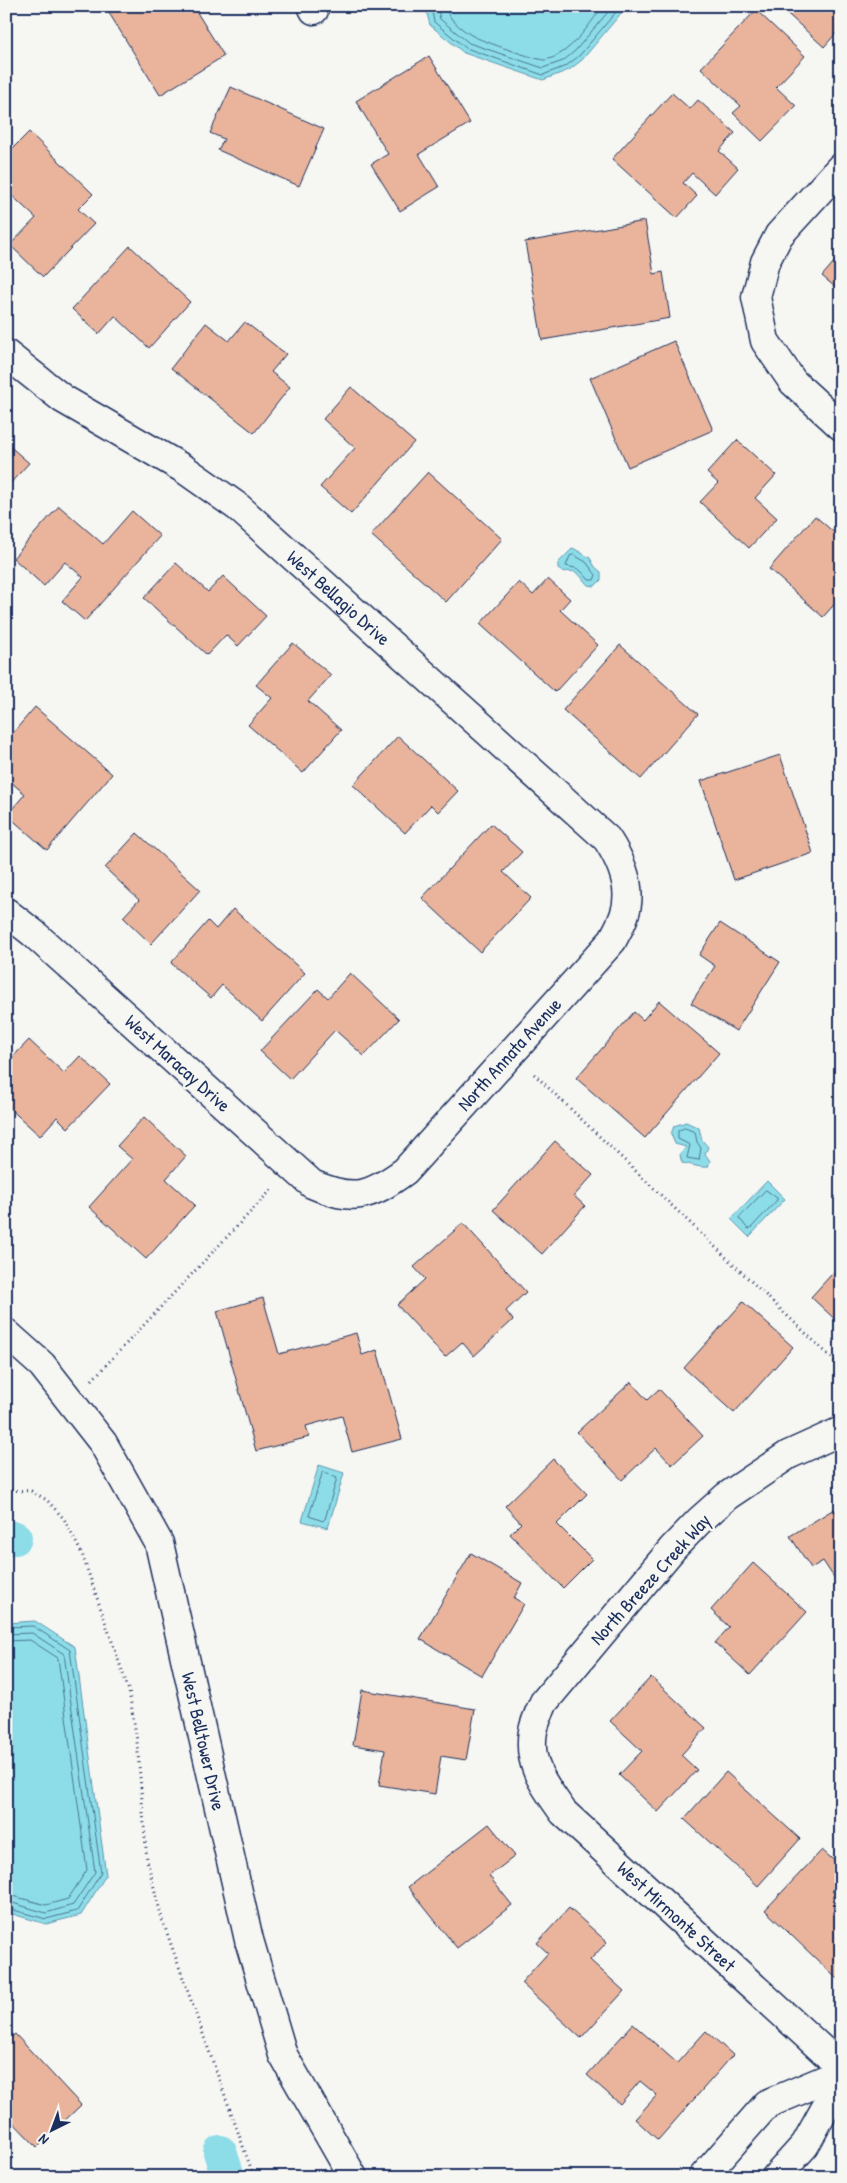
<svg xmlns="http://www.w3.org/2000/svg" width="847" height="2183" font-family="'Patrick Hand',sans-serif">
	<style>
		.water { fill: #8ddde8; stroke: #5f97b1 }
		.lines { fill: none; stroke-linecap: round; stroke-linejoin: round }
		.shore { stroke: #497595; stroke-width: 1 }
		.canal { stroke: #8ddde8; stroke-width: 34 }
		.building { fill: #e9b49b; stroke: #1b2f5e }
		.street-casing { stroke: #1b2f5e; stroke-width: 31 }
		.secondary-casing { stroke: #1b2f5e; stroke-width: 31 }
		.path { stroke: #1b2f5e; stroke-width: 3; stroke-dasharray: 1 4; stroke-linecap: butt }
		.street { stroke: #f6f6f2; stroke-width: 28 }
		.secondary { stroke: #f6f6f2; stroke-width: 28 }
		.labels { text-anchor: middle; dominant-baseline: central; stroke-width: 5; stroke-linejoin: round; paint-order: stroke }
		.street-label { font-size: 19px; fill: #1b2f5e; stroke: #f6f6f2 }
	</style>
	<rect width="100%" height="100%" fill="#f6f6f2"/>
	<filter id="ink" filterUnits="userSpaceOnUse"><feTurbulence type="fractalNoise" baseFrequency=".02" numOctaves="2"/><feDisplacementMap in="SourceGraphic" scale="10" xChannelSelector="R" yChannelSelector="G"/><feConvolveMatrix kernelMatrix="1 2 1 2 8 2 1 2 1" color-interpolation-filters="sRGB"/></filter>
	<g filter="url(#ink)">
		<g class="water">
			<polygon points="425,6 627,6 582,60 569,70 543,80 464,53 430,25"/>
			<path d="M 573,548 L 590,558 L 595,567 L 601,572 L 601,580 L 595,586 L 588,585 C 583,581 581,574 575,572 C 568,570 564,574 558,569 L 558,563 Z"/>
			<path d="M 686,1122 L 699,1128 L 702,1140 L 708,1147 L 705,1154 L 710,1161 L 708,1167 C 699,1168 691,1164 682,1163 L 680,1155 L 686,1147 L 675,1144 L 671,1134 L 674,1126 Z"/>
			<polygon points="767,1181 785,1199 749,1237 731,1219"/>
			<polygon points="319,1465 344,1473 328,1528 302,1521"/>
			<polygon points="35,1621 75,1647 106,1875 81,1915 46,1924 6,1912 6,1623"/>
		</g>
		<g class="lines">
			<g class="shore">
				<polyline points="431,6 434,22 466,48 543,75 566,66 579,56 621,6"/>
				<polyline points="437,6 440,19 469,43 543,68 563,61 575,51 613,6"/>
				<path d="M 445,6 C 447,18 462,30 473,36 C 479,40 540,61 545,60 C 570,55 589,25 603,6"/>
				<path d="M 574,555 L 586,562 L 596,575 L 594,580 L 589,580 C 579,568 580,569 566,566 L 570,556 Z"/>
				<polygon points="685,1128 695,1132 697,1142 701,1148 699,1160 687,1158 690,1145 678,1139 678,1131"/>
				<polygon points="766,1190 777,1198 777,1200 751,1228 748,1229 739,1218"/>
				<polygon points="324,1472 337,1478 325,1519 323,1521 309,1516 322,1474"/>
				<polyline points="6,1627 33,1626 70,1650 101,1873 77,1911 46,1919 6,1908"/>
				<polyline points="6,1634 32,1633 64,1654 95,1872 73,1905 46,1913 6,1901"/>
				<polyline points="6,1641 30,1640 58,1658 87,1870 68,1899 46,1905 6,1894"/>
			</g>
			<g class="canal">
				<polyline points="6,1538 15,1538"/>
				<polyline points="220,2152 228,2177"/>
			</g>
		</g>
		<g class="building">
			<polygon points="120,6 193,6 224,56 160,95 109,13"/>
			<polygon points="779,6 841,6 841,33 838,31 824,47"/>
			<polygon points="756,10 805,56 776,87 796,106 762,141 733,113 741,106 701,68"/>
			<polygon points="429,56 470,123 419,154 439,187 400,211 371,164 388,154 356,101"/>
			<polygon points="231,87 324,129 299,186 218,150 224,139 210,133"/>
			<polygon points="672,93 690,109 698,100 735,133 719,151 738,168 715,194 692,173 683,183 697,196 677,218 612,159"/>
			<polygon points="29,132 93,194 78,209 94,224 43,277 10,245 36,218 6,190 6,155"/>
			<polygon points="645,221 654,274 663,272 670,318 542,340 525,242"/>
			<polygon points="130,246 190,302 149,348 115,316 99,334 72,309"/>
			<polygon points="841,254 841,292 822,276"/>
			<polygon points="245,322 286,354 271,372 290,387 254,433 171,368 206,323 229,341"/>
			<polygon points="674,341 713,430 628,467 590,378"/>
			<polygon points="351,387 414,442 351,514 320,487 355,448 323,419"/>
			<polygon points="737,440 776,475 755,498 777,518 749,548 700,502 718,483 707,473"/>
			<polygon points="6,443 29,463 6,488"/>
			<polygon points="428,472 502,539 446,602 371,535"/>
			<polygon points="59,506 103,544 132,511 160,536 85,621 62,601 83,577 65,562 44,586 13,558"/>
			<polygon points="815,516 837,535 841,532 841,597 823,617 769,569"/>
			<polygon points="176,563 208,592 223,576 266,616 238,646 226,635 207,655 144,598"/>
			<polygon points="548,579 570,599 560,610 598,645 555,692 480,624 519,582 533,595"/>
			<polygon points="293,643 331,675 308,701 341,730 303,773 248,725 272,698 256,685"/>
			<polygon points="620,645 698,714 641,779 563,710"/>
			<polygon points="35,707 112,774 47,850 7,815 25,794 6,778 6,741"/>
			<polygon points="398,736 458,791 438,812 431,805 405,833 353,785"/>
			<polygon points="780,755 813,853 734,880 701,781"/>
			<polygon points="491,824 522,852 503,872 531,898 480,952 422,898"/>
			<polygon points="137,833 200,890 151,944 123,917 139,900 105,868"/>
			<polygon points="233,909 305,973 262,1021 222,985 211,998 171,963 208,921 216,929"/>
			<polygon points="720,923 780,962 736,1031 691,1003 715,966 699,955"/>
			<polygon points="350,973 399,1019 364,1056 335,1030 290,1079 260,1051 318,989 328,998"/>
			<polygon points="659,1001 719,1053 645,1138 576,1078 634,1012 643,1020"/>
			<polygon points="29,1040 64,1073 80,1056 110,1084 68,1128 57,1117 40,1136 6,1105 6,1064"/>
			<polygon points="144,1117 186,1156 166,1179 195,1205 146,1259 89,1207 132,1159 117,1146"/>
			<polygon points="555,1141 593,1175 574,1196 585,1206 542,1254 493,1210"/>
			<polygon points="463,1223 526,1292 506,1311 513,1320 474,1356 462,1342 445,1357 397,1305 425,1279 414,1267"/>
			<polygon points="841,1264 841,1325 811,1297"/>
			<polygon points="263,1298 279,1354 356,1333 362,1355 377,1350 402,1439 352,1452 342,1416 306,1426 309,1437 256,1451 217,1311"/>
			<polygon points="743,1302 793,1347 734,1413 684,1368"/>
			<polygon points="631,1382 647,1400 659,1389 703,1436 672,1465 656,1448 622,1480 577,1432"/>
			<polygon points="553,1459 587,1494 557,1524 592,1559 563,1588 510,1534 521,1523 505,1506"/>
			<polygon points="834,1509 841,1520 841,1588 823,1561 811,1568 790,1536"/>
			<polygon points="471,1553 522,1583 514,1598 524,1604 482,1676 420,1639"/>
			<polygon points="753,1563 807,1612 750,1675 715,1643 729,1627 711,1610"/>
			<polygon points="651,1677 706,1728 681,1755 697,1770 658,1812 619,1775 642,1751 610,1721"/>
			<polygon points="362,1690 475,1709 466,1760 441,1756 435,1794 379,1785 385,1750 353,1745"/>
			<polygon points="726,1772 800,1839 758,1886 684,1819"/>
			<polygon points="489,1824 515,1856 489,1876 512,1905 457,1948 408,1887"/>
			<polygon points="822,1850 841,1867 841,1881 832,1891 841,1899 841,1975 837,1979 765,1910"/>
			<polygon points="569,1908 607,1942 590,1960 624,1991 581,2038 521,1983 548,1953 537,1943"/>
			<polygon points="633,2024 677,2063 706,2031 733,2055 658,2140 635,2119 657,2095 640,2081 620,2104 587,2075"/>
			<polygon points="15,2034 81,2105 37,2147 6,2115 6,2042"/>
		</g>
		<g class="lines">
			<g class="street-casing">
				<g id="street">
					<polyline points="312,6 314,10"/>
					<polyline points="841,167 779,235 765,262 756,297 765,341 793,382 841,426"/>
					<path id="s1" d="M 6,354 L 63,399 L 184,469 L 238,507 L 607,839 C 622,862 634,889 624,916 C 621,925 616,933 612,941 L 405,1171 C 369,1197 354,1202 312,1184 L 33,933 L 6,912"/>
					<path id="s2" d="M 841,1431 L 788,1455 L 727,1496 L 699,1521 L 673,1548 L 544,1702 C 540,1711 535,1721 533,1731 C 527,1765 545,1786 563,1812 L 841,2067"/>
					<polyline points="703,2177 767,2104 841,2073"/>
					<polyline points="776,2177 805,2145 841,2080"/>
				</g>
			</g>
			<g class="secondary-casing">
				<g id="secondary">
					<path id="s3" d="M 6,1333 L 42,1365 L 103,1443 L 159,1543 L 249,1940 L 283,2055 L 353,2177"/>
				</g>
			</g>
			<g class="path">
				<polyline points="534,1074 841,1367"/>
				<polyline points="92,1380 273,1188"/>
				<polyline points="6,1490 31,1491 47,1500 64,1519 82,1554 129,1691 137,1741 147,1860 162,1919 254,2177"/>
			</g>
			<use href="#street" class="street"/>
			<use href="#secondary" class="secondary"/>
		</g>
	</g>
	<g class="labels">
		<g class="street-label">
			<text stroke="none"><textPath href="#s1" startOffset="414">West Bellagio Drive</textPath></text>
			<text transform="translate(509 1054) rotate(-48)">North Annata Avenue</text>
			<text transform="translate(178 1063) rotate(42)">West Maracay Drive</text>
			<text transform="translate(650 1579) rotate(-48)">North Breeze Creek Way</text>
			<text stroke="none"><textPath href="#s3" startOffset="465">West Belltower Drive</textPath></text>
			<text stroke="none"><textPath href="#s2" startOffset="682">West Mirmonte Street</textPath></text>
		</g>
	</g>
	<rect width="847" height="2183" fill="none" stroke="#f6f6f2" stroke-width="25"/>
	<rect x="12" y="12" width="822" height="2158" fill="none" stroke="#1b2f5e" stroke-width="2" filter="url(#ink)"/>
	<g transform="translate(52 2130) rotate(222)" stroke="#f6f6f2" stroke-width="4" paint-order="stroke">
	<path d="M0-4L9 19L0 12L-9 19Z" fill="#1b2f5e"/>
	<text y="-8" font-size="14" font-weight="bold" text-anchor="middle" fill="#1b2f5e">N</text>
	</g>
</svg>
